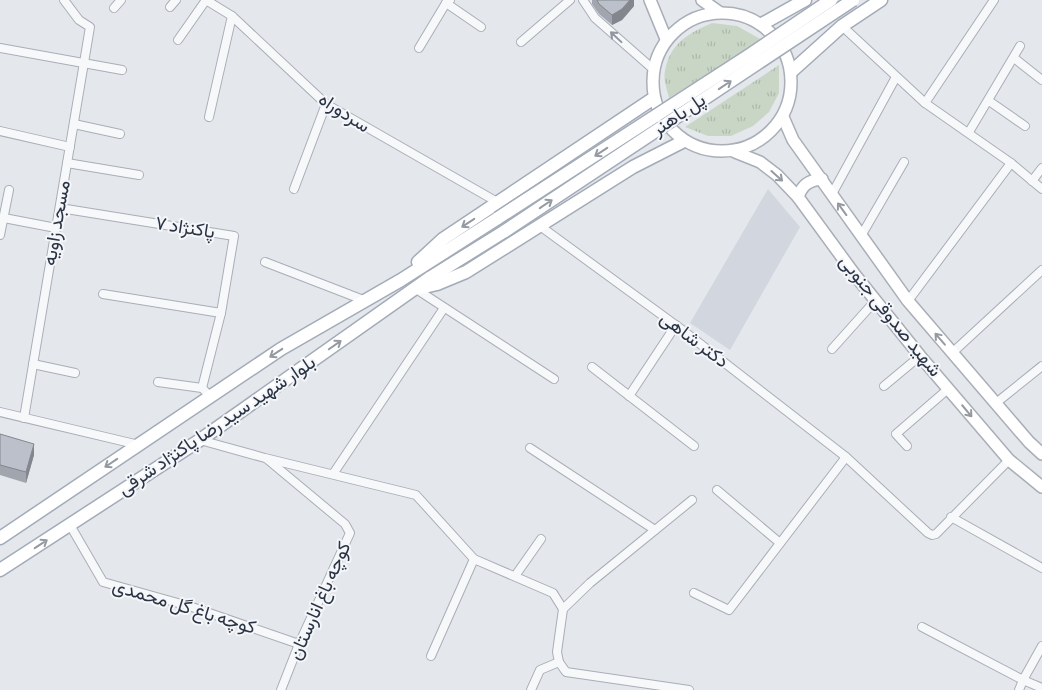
<svg xmlns="http://www.w3.org/2000/svg" width="1042" height="690" font-family="'Alegreya Sans',Vazirmatn,sans-serif">
	<style>
		.built { fill: #d2d6de }
		.grass { fill: url(#grass-tufts) }
		.lines { fill: none; stroke-linecap: round; stroke-linejoin: round }
		.minor-casing { stroke: #a9aeb7; stroke-width: 10 }
		.secondary-casing { stroke: #a9aeb7; stroke-width: 14 }
		.primary-casing { stroke: #a3abb8; stroke-width: 15 }
		.minor { stroke: #f7f8fa; stroke-width: 8 }
		.secondary { stroke: #fff; stroke-width: 11 }
		.primary { stroke: #fff; stroke-width: 12 }
		.primary-bridge-casing { stroke: #a3abb8; stroke-width: 15; stroke-linecap: butt }
		.primary-bridge { stroke: #fff; stroke-width: 12 }
		.wall { fill: #a1a5ae }
		.shaded-wall { fill: #83868d }
		.building { fill: #bbc0ca; stroke: #83868d }
		.oneway { stroke: #9196a0 }
		.oneway2 { stroke: #959aa2 }
		.labels { text-anchor: middle; dominant-baseline: central; stroke-width: 4; stroke-linejoin: round; paint-order: stroke }
		.street-label { font-size: 19px; fill: #2b3445; stroke: #f4f6f9 }
	</style>
	<defs>
		<pattern id="grass-tufts" width="24" height="20" patternUnits="userSpaceOnUse" patternTransform="scale(1.25)"><rect width="24" height="20" fill="#c9d6c5"/><path d="M3 7l-1-3M5 7V3M7 7l1-3M15 17l-1-3M17 17v-4M19 17l1-3" fill="none" stroke="#adb8ab"/></pattern>
	</defs>
	<rect width="100%" height="100%" fill="#e4e7ec"/>
	<polygon class="built" points="768,189 800,227 730,350 690,323"/>
	<g class="grass">
		<path d="M 712,23 L 737,26 L 762,40 L 669,98 C 667,90 663,79 665,71 C 670,43 689,33 712,23 Z"/>
		<polygon points="779,65 779,93 769,112 753,126 731,136 708,136 685,127"/>
	</g>
	<g class="lines">
		<g class="minor-casing">
			<g id="minor">
				<polyline points="206,0 232,16 326,104 499,203"/>
				<polyline points="583,0 595,18 653,69"/>
				<polyline points="446,3 481,27"/>
				<polyline points="170,7 176,0"/>
				<polyline points="114,8 121,0"/>
				<polyline points="842,26 925,103 1011,163 1042,189"/>
				<polyline points="178,40 206,0"/>
				<polyline points="521,42 570,0"/>
				<polyline points="0,48 122,70"/>
				<polyline points="419,48 446,3 450,0"/>
				<polyline points="1014,58 1042,80"/>
				<polyline points="989,101 1025,126"/>
				<polyline points="925,103 994,0"/>
				<polyline points="209,117 232,16"/>
				<polyline points="74,124 120,134"/>
				<polyline points="0,131 70,147"/>
				<polyline points="969,132 1020,46"/>
				<polyline points="67,163 139,175"/>
				<polyline points="1032,181 1042,168"/>
				<polyline points="294,189 326,104"/>
				<polyline points="832,194 896,77"/>
				<polyline points="60,208 234,236 221,313 202,388 210,396"/>
				<polyline points="4,218 56,228"/>
				<polyline points="540,226 681,329 846,457 928,533 932,535 936,534 1009,460"/>
				<polyline points="0,235 9,190"/>
				<polyline points="861,236 904,162"/>
				<polyline points="265,262 366,301"/>
				<polyline points="416,289 554,379"/>
				<polyline points="103,294 221,313"/>
				<polyline points="908,301 1011,163"/>
				<polyline points="832,349 875,301"/>
				<polyline points="952,353 1042,270"/>
				<polyline points="33,364 75,373"/>
				<polyline points="592,367 694,446"/>
				<polyline points="158,382 202,388"/>
				<polyline points="884,386 920,356"/>
				<polyline points="629,396 676,325"/>
				<polyline points="996,403 1042,366"/>
				<polyline points="0,412 139,445"/>
				<polyline points="24,418 90,27 79,20 64,0"/>
				<polyline points="200,440 265,458 416,495 474,559 553,593 563,609 557,652 559,662 566,672 689,690"/>
				<polyline points="907,446 896,434 948,389"/>
				<polyline points="530,448 655,530"/>
				<polyline points="267,459 345,524 350,533 299,644 281,690"/>
				<polyline points="333,474 444,308"/>
				<polyline points="717,490 780,543"/>
				<polyline points="951,517 1042,568"/>
				<polyline points="70,525 103,582 192,607 299,644"/>
				<polyline points="515,576 541,539"/>
				<polyline points="694,593 729,610 846,457"/>
				<polyline points="563,609 590,583 692,500"/>
				<polyline points="922,627 1023,680 1042,646"/>
				<polyline points="431,656 474,559"/>
				<polyline points="531,690 540,670 559,662"/>
				<polyline points="1019,690 1023,680 1042,688"/>
			</g>
		</g>
		<g class="secondary-casing">
			<g id="secondary">
				<polyline points="650,0 666,39"/>
				<polyline points="702,0 719,12"/>
				<circle cx="722" cy="82" r="69"/>
				<polyline points="783,117 793,140 908,301 1029,442 1042,454"/>
				<polyline points="735,152 760,162 777,175 798,197 855,275 920,356 1009,460 1042,487"/>
				<path d="M 798,197 C 802,185 809,180 822,179"/>
			</g>
		</g>
		<g class="primary-casing">
			<g id="primary">
				<polyline points="762,24 805,0"/>
				<polyline points="792,71 842,26 881,0"/>
				<polyline points="418,262 443,239 654,98"/>
				<polyline points="420,288 437,284 466,272 633,167 684,141"/>
				<polyline points="0,538 281,349 401,280 498,218"/>
				<polyline points="0,570 200,440 431,277 505,231"/>
			</g>
		</g>
		<use href="#minor" class="minor"/>
		<use href="#secondary" class="secondary"/>
		<use href="#primary" class="primary"/>
		<g class="primary-bridge-casing">
			<g id="primary-bridge">
				<polyline points="498,218 748,56 831,0"/>
				<polyline points="505,231 853,0"/>
			</g>
		</g>
		<use href="#primary-bridge" class="primary-bridge"/>
	</g>
	<g class="wall">
		<polygon points="592,0 634,0 634,6 622,20 612,25 599,14 592,4"/>
		<polygon points="0,434 34,455 26,483 0,475"/>
	</g>
	<g class="shaded-wall">
		<polygon points="630,0 634,0 634,6 622,20 612,25 612,15"/>
		<polygon points="34,444 34,455 26,483 26,472"/>
	</g>
	<g class="building">
		<polygon points="597,0 630,0 622,9 612,15 599,4"/>
		<polygon points="0,434 34,444 26,472 0,465"/>
	</g>
	<defs><path id="oneway-shaft" d="M-6 0H5M1.5-3L5.5 0L1.5 3" fill="none" stroke-width="1.6" stroke-linecap="round" stroke-linejoin="round" transform="scale(1.25)"/></defs>
	<use class="oneway" href="#oneway-shaft" transform="translate(616 37) rotate(-137)"/>
	<g class="oneway2">
		<use href="#oneway-shaft" transform="translate(725 85) rotate(-34)"/>
		<use href="#oneway-shaft" transform="translate(601 152) rotate(147)"/>
		<use href="#oneway-shaft" transform="translate(777 176) rotate(42)"/>
		<use href="#oneway-shaft" transform="translate(546 204) rotate(-34)"/>
		<use href="#oneway-shaft" transform="translate(842 209) rotate(-126)"/>
		<use href="#oneway-shaft" transform="translate(468 223) rotate(147)"/>
		<use href="#oneway-shaft" transform="translate(940 339) rotate(-131)"/>
		<use href="#oneway-shaft" transform="translate(335 345) rotate(-35)"/>
		<use href="#oneway-shaft" transform="translate(276 353) rotate(147)"/>
		<use href="#oneway-shaft" transform="translate(967 411) rotate(50)"/>
		<use href="#oneway-shaft" transform="translate(111 463) rotate(146)"/>
		<use href="#oneway-shaft" transform="translate(41 544) rotate(-33)"/>
	</g>
	<g class="labels">
		<g class="street-label">
			<text transform="translate(344 113) rotate(33)">سردوراه</text>
			<text transform="translate(679 115) rotate(-34)">پل باهنر</text>
			<text transform="translate(57 223) rotate(-80)">مسجد زاویه</text>
			<text transform="translate(185 228) rotate(9)">پاکنژاد ۷</text>
			<text transform="translate(890 316) rotate(51)">شهید صدوقی جنوبی</text>
			<text transform="translate(694 340) rotate(37)">دکتر شاهی</text>
			<text transform="translate(217 426) rotate(-34)">بلوار شهید سید رضا پاکنژاد شرقی</text>
			<text transform="translate(320 601) rotate(-66)">کوچه باغ انارستان</text>
			<text transform="translate(184 607) rotate(17)">کوچه باغ گل محمدی</text>
		</g>
	</g>
</svg>
